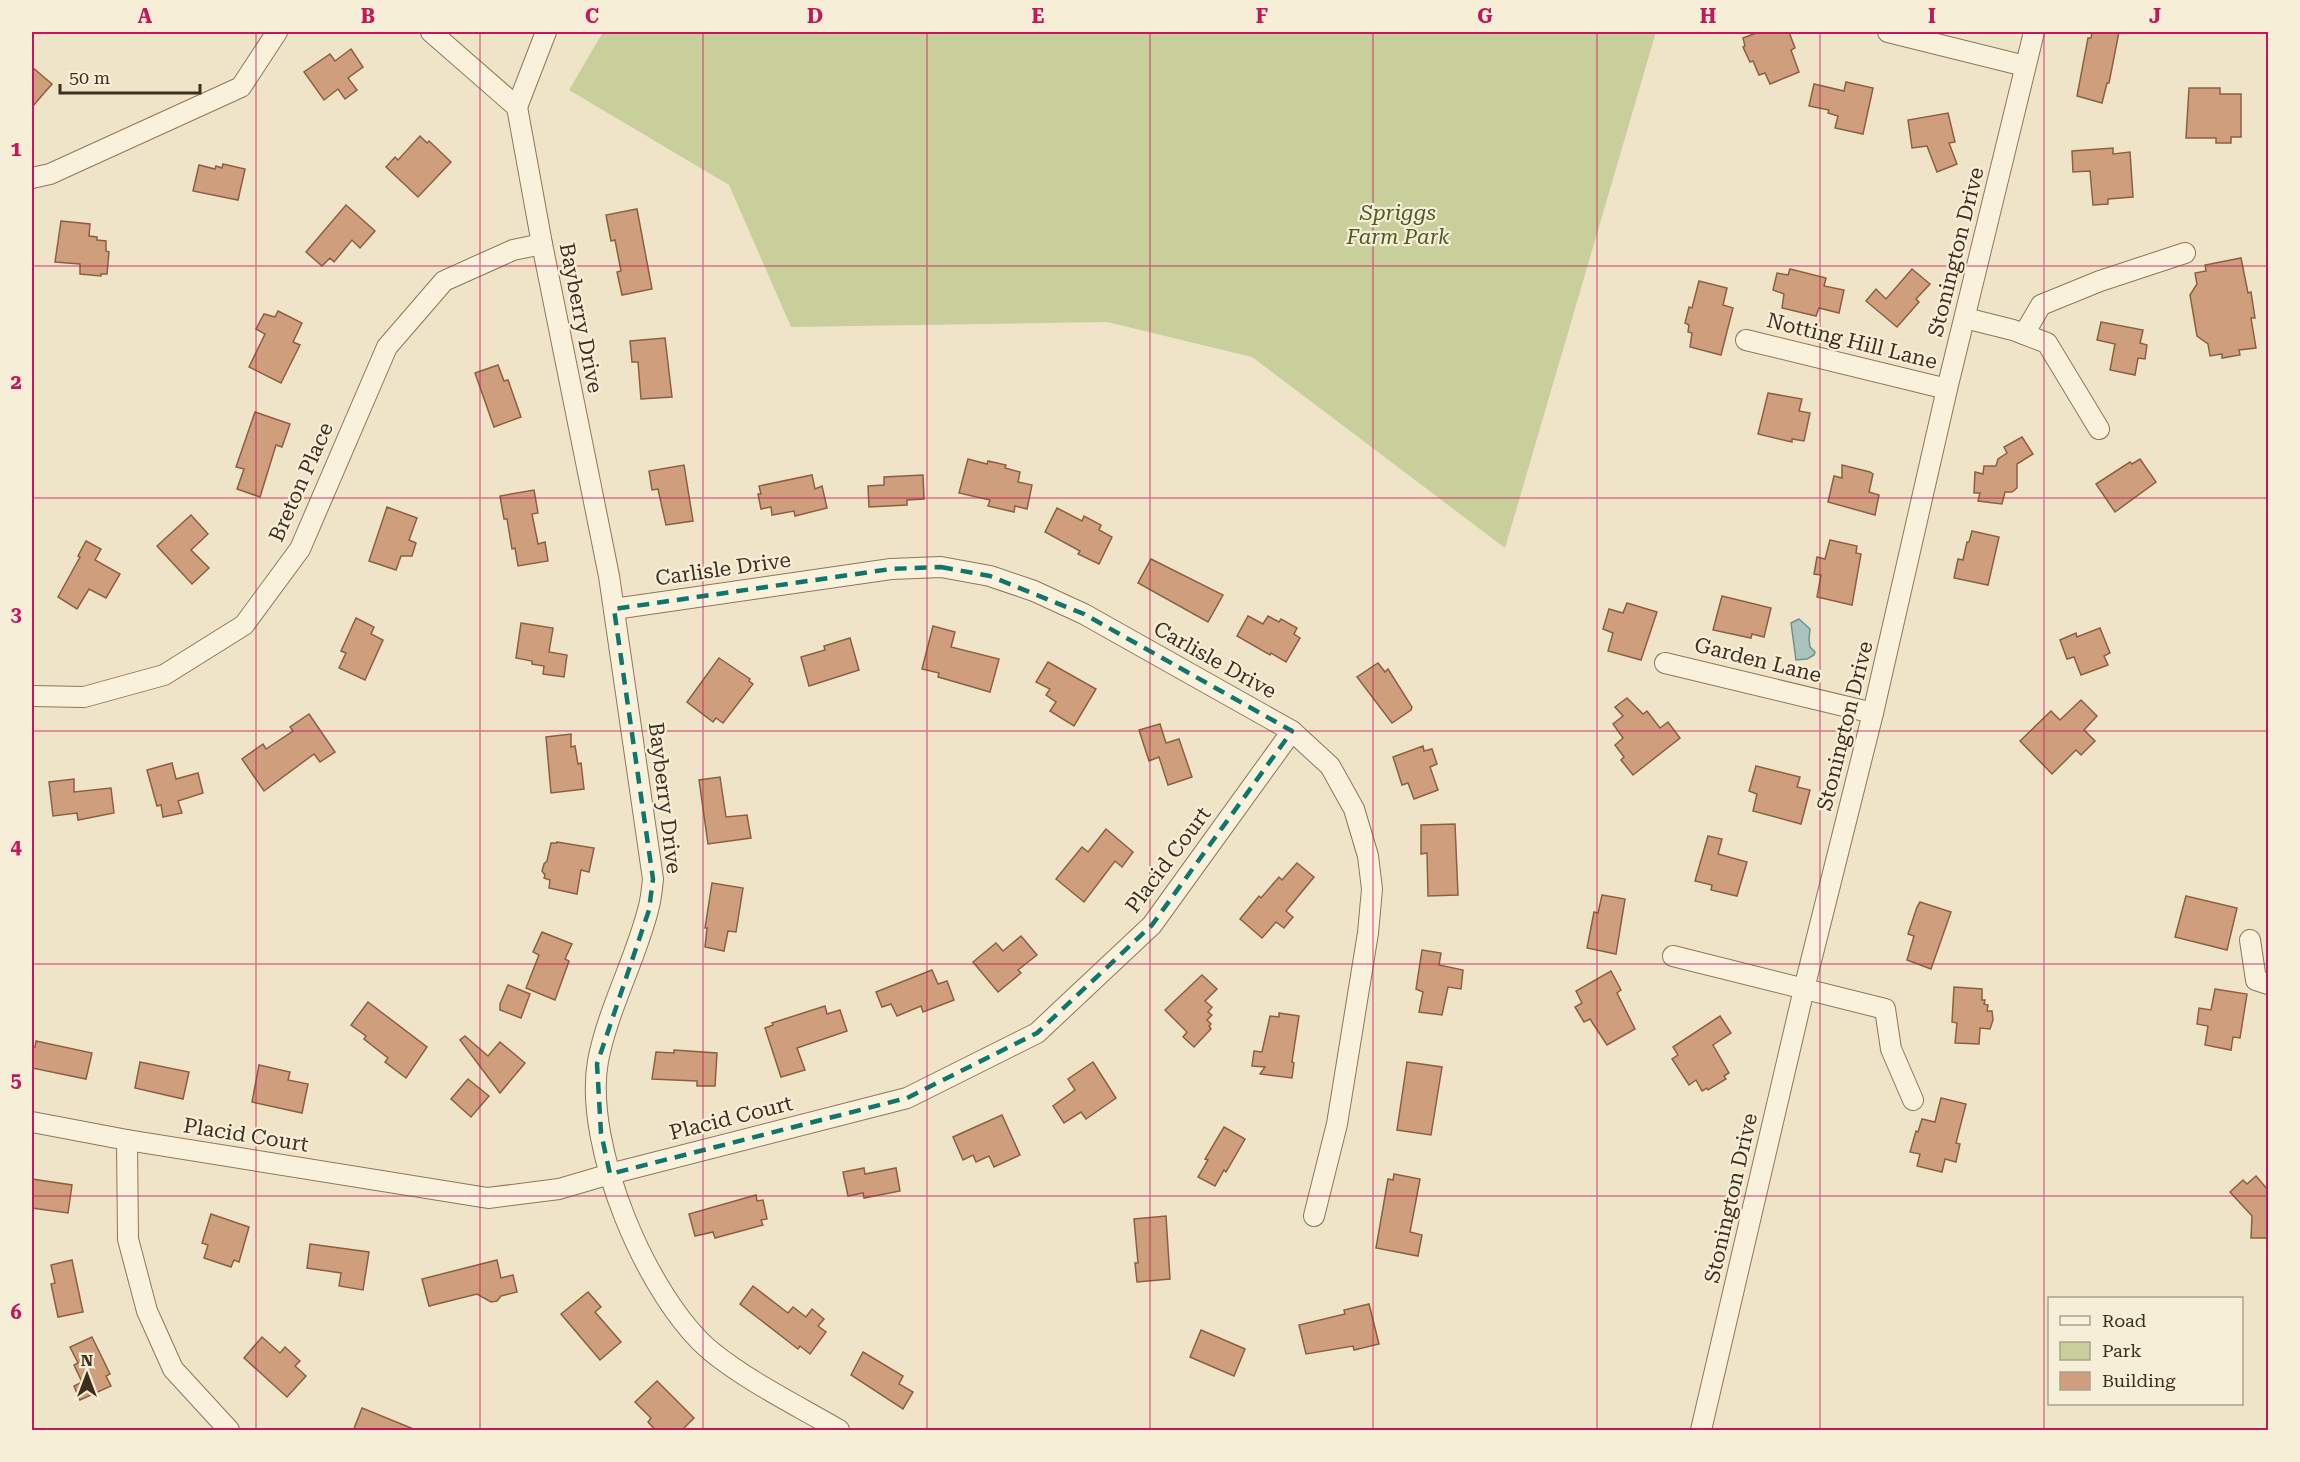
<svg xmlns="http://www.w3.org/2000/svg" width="2300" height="1462" font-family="'Roboto Serif',serif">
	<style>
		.green { fill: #c9cf9b }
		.water { fill: #a9c4bc; stroke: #6f938a; stroke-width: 1.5 }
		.building { fill: #cf9f7d; stroke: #8d5f41; stroke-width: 1.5 }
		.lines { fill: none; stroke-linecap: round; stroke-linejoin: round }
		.minor-casing { stroke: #8d765c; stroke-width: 22 }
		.minor { stroke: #faf1dc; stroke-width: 20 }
		.marked { fill: none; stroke: #0f766e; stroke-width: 4.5; stroke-dasharray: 12 8; stroke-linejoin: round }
		.grid { fill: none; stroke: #c2185b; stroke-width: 1.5; stroke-opacity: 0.55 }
		.labels { text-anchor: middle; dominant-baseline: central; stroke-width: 4.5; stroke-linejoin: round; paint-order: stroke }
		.park-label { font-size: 21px; font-style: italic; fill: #4d5a26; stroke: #f7eed8 }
		.street-label { font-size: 21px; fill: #3d2e20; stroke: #f7eed8 }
		.neatline { fill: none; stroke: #c2185b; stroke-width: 2 }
		.grid-label { font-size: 20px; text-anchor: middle; font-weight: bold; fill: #c2185b }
	</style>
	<rect width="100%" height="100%" fill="#f0e4c8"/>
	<polygon class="green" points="603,32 1656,32 1505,548 1252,357 1107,322 791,327 729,185 569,90"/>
	<polygon class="water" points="1799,619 1810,629 1809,639 1810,647 1815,652 1814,655 1807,659 1796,660 1791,623"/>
	<g class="building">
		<polygon points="1759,32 1789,32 1795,48 1791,50 1799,72 1770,84 1765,73 1759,75 1753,61 1750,62 1743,47 1745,46 1743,38"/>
		<polygon points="2092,32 2119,32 2109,83 2107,83 2102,103 2077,96 2088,38 2091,38"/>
		<polygon points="351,49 363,67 348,78 357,90 345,99 338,89 324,100 304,72 330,54 335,61"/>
		<polygon points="32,67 52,84 32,107"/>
		<polygon points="1846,82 1873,88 1863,134 1835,128 1838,116 1828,113 1829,110 1809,106 1814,84 1844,91"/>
		<polygon points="2189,88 2220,88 2220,94 2241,94 2241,137 2231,137 2231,143 2216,143 2216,138 2186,138"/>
		<polygon points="1948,113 1955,142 1949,143 1957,164 1937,172 1927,146 1912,148 1908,120"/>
		<polygon points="420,136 427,143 429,141 451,162 418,197 386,167 395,157 398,160"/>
		<polygon points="2113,148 2113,154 2130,152 2133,197 2108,199 2108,204 2093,205 2090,171 2073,172 2072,151"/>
		<polygon points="223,164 245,169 238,200 193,191 199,165 215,169 216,166 222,168"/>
		<polygon points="346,205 375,231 360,248 352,240 334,262 330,258 322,266 306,252"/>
		<polygon points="637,209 652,289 622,295 617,272 621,271 615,240 611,241 606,215"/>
		<polygon points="61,221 90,224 89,236 97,237 97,240 106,241 106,251 109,252 107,274 101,274 101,276 80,274 80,264 55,262"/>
		<polygon points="2241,258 2248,293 2251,292 2255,318 2251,318 2256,348 2239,350 2240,355 2222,358 2222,354 2210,356 2208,344 2197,336 2190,295 2197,284 2195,273 2206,271 2205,265"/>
		<polygon points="1790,269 1826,278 1824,286 1844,290 1839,313 1819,308 1816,316 1782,308 1784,294 1773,290 1777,273 1788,275"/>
		<polygon points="1912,269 1930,284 1916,299 1919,302 1897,327 1866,301 1876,289 1886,299"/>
		<polygon points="1699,281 1727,288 1723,305 1733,308 1721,355 1690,347 1692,333 1688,332 1689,325 1685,323 1689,307 1692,308"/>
		<polygon points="278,311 302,323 293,342 300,345 281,383 249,367 265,334 256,329 264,314 275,317"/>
		<polygon points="2101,322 2143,330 2140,343 2147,345 2145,359 2138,358 2135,375 2110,370 2115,344 2097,340"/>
		<polygon points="665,338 672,397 641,399 638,362 632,362 630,341"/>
		<polygon points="498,365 504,381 508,380 521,417 494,427 475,373"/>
		<polygon points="1768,393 1802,399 1799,411 1810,413 1804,441 1792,439 1792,442 1758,434"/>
		<polygon points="255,412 290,424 282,447 276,445 260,497 237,489 244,469 236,467"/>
		<polygon points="2022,437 2033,454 2017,464 2017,488 2012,492 2005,492 2002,504 1978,501 1980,493 1974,493 1975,472 1983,474 1984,466 1996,466 1998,459 2007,453 2004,447"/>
		<polygon points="968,459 987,464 988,461 1006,465 1005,468 1020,472 1018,482 1032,485 1027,509 1015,506 1014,512 988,506 990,500 959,493"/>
		<polygon points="2140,459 2156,482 2115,512 2096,484 2130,462 2132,464"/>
		<polygon points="684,465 693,521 666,525 658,489 652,490 649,471"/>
		<polygon points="1842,465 1870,472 1873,474 1869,492 1879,495 1875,515 1828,502 1834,476 1842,478"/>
		<polygon points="812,475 815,489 822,486 827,508 795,516 794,511 772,515 771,507 761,509 758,494 761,494 759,486"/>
		<polygon points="923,475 924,499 907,500 907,505 869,507 868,486 884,485 884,477"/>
		<polygon points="534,490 538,513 532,514 538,544 545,542 548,561 518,566 515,548 512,549 507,519 504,519 500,496"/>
		<polygon points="387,507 417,518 409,540 416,543 412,556 401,556 396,570 369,561"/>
		<polygon points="1057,508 1082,521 1084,516 1101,525 1099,530 1112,537 1099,564 1078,554 1080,551 1045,532"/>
		<polygon points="191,515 208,534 191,550 209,568 192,584 157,546"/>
		<polygon points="1972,531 1999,537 1988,585 1954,578 1958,559 1963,560 1967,542 1969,542"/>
		<polygon points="1830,540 1857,546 1856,553 1861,554 1852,605 1817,597 1821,575 1814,574 1817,557 1825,559"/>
		<polygon points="86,541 101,549 95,560 120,574 106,598 89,589 77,609 58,597 80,557 78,556"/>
		<polygon points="1151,559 1223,595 1208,622 1138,583"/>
		<polygon points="1722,596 1771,608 1764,637 1752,634 1751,638 1713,630"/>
		<polygon points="1627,603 1657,612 1641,660 1608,651 1613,633 1603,629 1609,609 1623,613"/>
		<polygon points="1248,616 1263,624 1268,616 1279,622 1281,619 1297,628 1294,634 1300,638 1286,662 1271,653 1270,655 1237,636"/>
		<polygon points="356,618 374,627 371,634 383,640 365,680 339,668 346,653 341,651"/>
		<polygon points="521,623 553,628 549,652 567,655 564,677 543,674 544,666 532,664 532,661 516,658"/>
		<polygon points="933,626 955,632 951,647 999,659 990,692 938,677 939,673 922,669"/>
		<polygon points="2100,628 2110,653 2104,656 2108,665 2081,675 2074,657 2067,659 2060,640 2076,633 2077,637"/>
		<polygon points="850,638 859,670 809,686 801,657 825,650 824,646"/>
		<polygon points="719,658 750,679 749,681 753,684 723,723 716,718 713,722 687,702"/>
		<polygon points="1048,662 1096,689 1074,726 1050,711 1056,702 1046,695 1050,689 1036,682"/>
		<polygon points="1378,663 1385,672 1388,669 1412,707 1411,710 1392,723 1357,677"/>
		<polygon points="1627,698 1643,714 1647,711 1660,728 1668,722 1680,738 1633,775 1621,760 1624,757 1615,745 1623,738 1613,724 1623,716 1615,707"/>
		<polygon points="2081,700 2097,716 2084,730 2095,741 2081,755 2076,750 2052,774 2020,741 2051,711 2060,720"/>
		<polygon points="309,714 335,752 320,762 314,754 264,791 242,759 263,744 266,749 293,731 290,727"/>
		<polygon points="1160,724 1166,743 1179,739 1192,777 1168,785 1159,757 1149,761 1139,730"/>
		<polygon points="571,734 571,747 575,746 578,764 581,763 584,789 551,793 546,737"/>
		<polygon points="1423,746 1424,751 1432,749 1437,764 1430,767 1438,790 1414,799 1408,783 1402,785 1393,757"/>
		<polygon points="172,763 176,779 198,773 203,793 178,801 182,813 163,817 161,805 157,806 147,770"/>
		<polygon points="1756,766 1800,777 1797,787 1810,790 1801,824 1753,811 1757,794 1749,791"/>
		<polygon points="720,777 726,817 747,815 751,838 708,844 699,780"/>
		<polygon points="74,779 74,792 111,788 114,813 78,820 77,813 53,816 49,782"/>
		<polygon points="1455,824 1458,895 1428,896 1427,853 1421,854 1421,825"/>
		<polygon points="1106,829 1133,852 1122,867 1115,861 1084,902 1056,879 1082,847 1088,852"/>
		<polygon points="1708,836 1722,839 1718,854 1747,862 1737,896 1711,890 1712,885 1695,881"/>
		<polygon points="557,842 594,848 589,872 581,870 577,894 549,888 550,880 544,878 545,875 542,871 544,864 547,861 551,843 557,843"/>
		<polygon points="1297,863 1314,877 1286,911 1293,917 1284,928 1276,922 1262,938 1240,919 1259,896 1261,898 1279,877 1282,880"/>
		<polygon points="712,883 743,888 736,932 728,931 724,951 705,947 707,928 705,928"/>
		<polygon points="1602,895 1625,899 1616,954 1587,948 1594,912 1598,913"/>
		<polygon points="2186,896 2237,908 2227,950 2175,937"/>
		<polygon points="1920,902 1951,912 1931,969 1907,960 1914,936 1908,934 1917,907"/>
		<polygon points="542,932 572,944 565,959 569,961 555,1000 526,988 539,955 533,952"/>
		<polygon points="1021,936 1037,955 1018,970 1021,973 998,992 973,962 996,943 1003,951"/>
		<polygon points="1422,950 1441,953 1439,965 1463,970 1461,989 1448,987 1442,1015 1419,1012 1423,992 1416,989"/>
		<polygon points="932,970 938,984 947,981 954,1000 923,1012 921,1006 897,1016 891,1004 882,1007 876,992"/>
		<polygon points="1611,971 1621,990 1617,993 1635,1029 1607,1045 1590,1019 1584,1022 1575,1007 1582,1003 1576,991"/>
		<polygon points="1202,975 1217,989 1205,1001 1212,1007 1208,1012 1212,1015 1207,1020 1211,1024 1209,1026 1211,1029 1194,1047 1183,1037 1187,1032 1165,1010"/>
		<polygon points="508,985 530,994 521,1018 500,1010 500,1004"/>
		<polygon points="1954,987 1982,989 1982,1000 1985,1000 1984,1004 1988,1005 1987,1011 1992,1011 1993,1020 1990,1029 1980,1028 1979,1044 1955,1043 1957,1023 1952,1022"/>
		<polygon points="2215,989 2247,994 2240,1038 2233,1037 2231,1050 2205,1045 2208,1026 2197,1024 2199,1008 2211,1010"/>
		<polygon points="368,1002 427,1047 406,1078 385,1062 388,1058 364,1039 366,1036 351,1025"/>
		<polygon points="825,1006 827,1014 840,1010 847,1031 797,1048 805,1070 781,1077 765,1028 773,1025 772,1023"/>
		<polygon points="1279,1013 1299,1016 1292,1062 1294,1063 1292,1078 1260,1074 1265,1067 1252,1066 1254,1051 1262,1052 1270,1016 1279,1017"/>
		<polygon points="1720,1016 1731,1033 1713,1045 1729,1073 1724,1076 1726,1079 1708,1090 1707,1088 1702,1091 1696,1080 1689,1085 1672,1059 1678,1055 1673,1047"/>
		<polygon points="465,1036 488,1056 500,1042 525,1063 500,1093 460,1040"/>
		<polygon points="36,1041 92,1053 86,1079 32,1068 32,1047 35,1047"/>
		<polygon points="674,1050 717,1053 715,1086 697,1086 697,1081 652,1079 656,1052 674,1053"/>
		<polygon points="140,1062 189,1072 183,1099 135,1088"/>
		<polygon points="1093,1062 1116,1098 1086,1119 1081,1112 1064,1123 1053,1106 1075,1090 1068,1079"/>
		<polygon points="1407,1062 1442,1067 1431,1135 1397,1130"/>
		<polygon points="259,1065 290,1072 288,1080 308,1084 302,1113 252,1102"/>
		<polygon points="468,1079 489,1096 471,1117 451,1099"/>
		<polygon points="1941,1098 1966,1104 1956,1143 1960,1144 1956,1162 1945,1159 1942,1172 1917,1166 1920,1154 1910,1152 1916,1131 1918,1132 1922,1119 1935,1122"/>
		<polygon points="1002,1115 1020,1155 994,1167 989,1156 976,1162 973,1155 963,1160 953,1137"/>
		<polygon points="1224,1127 1245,1139 1226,1172 1224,1170 1215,1186 1198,1177 1208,1160 1205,1159"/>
		<polygon points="864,1168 865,1174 896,1168 900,1191 864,1198 863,1193 848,1196 843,1172"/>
		<polygon points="1394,1174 1420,1179 1410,1232 1422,1235 1418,1256 1376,1248 1388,1179 1393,1180"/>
		<polygon points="2256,1176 2268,1190 2268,1238 2251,1238 2252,1216 2230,1192 2243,1180 2247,1184"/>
		<polygon points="32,1179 72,1185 68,1213 32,1208"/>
		<polygon points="756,1195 757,1201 763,1200 767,1219 761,1220 763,1225 715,1238 713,1232 695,1236 689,1214"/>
		<polygon points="211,1214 249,1227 239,1262 234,1260 231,1267 204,1258 208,1245 202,1243"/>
		<polygon points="1166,1216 1170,1279 1137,1282 1135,1263 1138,1263 1134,1219"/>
		<polygon points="310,1244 369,1252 363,1290 339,1286 341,1273 307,1268"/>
		<polygon points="72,1260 83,1312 58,1317 51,1284 55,1283 51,1265"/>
		<polygon points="497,1260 501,1278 513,1275 517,1292 501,1296 497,1301 491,1302 477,1294 429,1306 422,1279"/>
		<polygon points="753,1286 788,1313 793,1307 806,1317 812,1309 824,1319 818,1326 826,1332 810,1354 800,1346 798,1349 740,1304"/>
		<polygon points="588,1292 601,1307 595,1312 621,1342 600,1360 561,1314"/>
		<polygon points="1369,1304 1379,1344 1354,1350 1353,1346 1306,1354 1299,1325 1345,1314 1344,1310"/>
		<polygon points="1201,1330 1245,1349 1234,1376 1190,1357"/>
		<polygon points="92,1337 110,1374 106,1376 111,1386 80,1400 74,1386 82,1382 74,1365 78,1363 70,1347"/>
		<polygon points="262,1337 280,1353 285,1347 300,1361 295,1366 306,1376 287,1397 244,1358"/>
		<polygon points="863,1352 903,1376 899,1384 913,1392 903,1409 851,1375"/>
		<polygon points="657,1381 694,1418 681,1431 656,1431 648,1422 651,1418 635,1402"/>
		<polygon points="362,1408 416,1430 416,1431 353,1431"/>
	</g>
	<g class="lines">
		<g class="minor-casing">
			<g id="minor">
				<path d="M 431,32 L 517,107 L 542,244 L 609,576 L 653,879 C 652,889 651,900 648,910 C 635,961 608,1009 598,1061 C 583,1145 647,1298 712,1352 C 749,1382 798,1406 839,1430"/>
				<polyline points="1888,32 2025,66"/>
				<polyline points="517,107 546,32"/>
				<polyline points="32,178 50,174 241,87 277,32"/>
				<polyline points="1965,318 2013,330 2047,343 2099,429"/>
				<polyline points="2024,334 2041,305 2100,281 2185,253"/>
				<polyline points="1746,340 1947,389"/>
				<polyline points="614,609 891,569 941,567 990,576 1034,591 1084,614 1292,731 1330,766 1354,809 1368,856 1372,889 1368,933 1337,1124 1314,1216"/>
				<polyline points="1665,663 1873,713"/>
				<polyline points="32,696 84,697 164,675 244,625 300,549 387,347 444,281 513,250 542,244"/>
				<polyline points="2250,940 2256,980 2268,984"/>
				<polyline points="1673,956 1885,1009 1891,1049 1913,1100"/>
				<polyline points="32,1122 127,1140 488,1198 559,1189 610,1174 907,1098 1037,1033 1152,925 1292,731"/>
				<polyline points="127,1140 128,1239 147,1311 173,1369 229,1430"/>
				<polyline points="1701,1430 1804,989 1873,713 1947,389 2034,32"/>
			</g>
		</g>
		<use href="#minor" class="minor"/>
	</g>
	<path class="marked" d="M 941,567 L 990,576 L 1084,614 L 1292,731 L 1152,925 L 1037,1033 L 907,1098 L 610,1174 L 601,1133 L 597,1064 L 649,910 L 653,879 L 614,609 L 891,569 Z"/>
	<path class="grid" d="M 256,32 L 256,1430M 480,32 L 480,1430M 703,32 L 703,1430M 927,32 L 927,1430M 1150,32 L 1150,1430M 1373,32 L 1373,1430M 1597,32 L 1597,1430M 1820,32 L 1820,1430M 2044,32 L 2044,1430M 32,266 L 2268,266M 32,498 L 2268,498M 32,731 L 2268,731M 32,964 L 2268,964M 32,1196 L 2268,1196"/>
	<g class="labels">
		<g class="park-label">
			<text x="1398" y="213">Spriggs<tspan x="1398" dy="24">Farm Park</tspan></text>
		</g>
		<g class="street-label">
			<text transform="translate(1956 252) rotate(-76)">Stonington Drive</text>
			<text transform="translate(581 318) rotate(79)">Bayberry Drive</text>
			<text transform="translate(1852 341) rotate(14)">Notting Hill Lane</text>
			<text transform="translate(301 482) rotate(-66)">Breton Place</text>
			<text transform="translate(723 569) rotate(-8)">Carlisle Drive</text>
			<text transform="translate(1215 660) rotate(29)">Carlisle Drive</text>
			<text transform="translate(1758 660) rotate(14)">Garden Lane</text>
			<text transform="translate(1845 726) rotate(-76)">Stonington Drive</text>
			<text transform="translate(665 798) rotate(83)">Bayberry Drive</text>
			<text transform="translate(1168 860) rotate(-53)">Placid Court</text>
			<text transform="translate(731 1118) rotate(-14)">Placid Court</text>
			<text transform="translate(246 1135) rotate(9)">Placid Court</text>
			<text transform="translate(1731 1198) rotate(-77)">Stonington Drive</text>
		</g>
	</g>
	<rect width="2300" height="1462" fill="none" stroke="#f7eed8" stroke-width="66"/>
	<rect x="2048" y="1297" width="195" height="108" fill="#f7eed8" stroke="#ada18e" stroke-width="1.5"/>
	<rect x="2060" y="1316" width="30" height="9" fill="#faf1dc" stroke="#ada18e" stroke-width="1.5"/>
	<text x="2102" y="1327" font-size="18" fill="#3d2e20">Road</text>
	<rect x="2060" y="1342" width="30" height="18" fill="#c9cf9b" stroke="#ada18e" stroke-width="1.5"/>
	<text x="2102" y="1357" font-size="18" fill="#3d2e20">Park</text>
	<rect x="2060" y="1372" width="30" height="18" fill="#cf9f7d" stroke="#ada18e" stroke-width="1.5"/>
	<text x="2102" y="1387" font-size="18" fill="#3d2e20">Building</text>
	<g transform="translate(87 1375)" stroke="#f7eed8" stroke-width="4.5" paint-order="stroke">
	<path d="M0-4.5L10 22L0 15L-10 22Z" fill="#3d2e20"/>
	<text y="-9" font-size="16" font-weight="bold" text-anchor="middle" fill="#3d2e20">N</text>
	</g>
	<path d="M60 84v9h140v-9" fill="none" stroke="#3d2e20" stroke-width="3"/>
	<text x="69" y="84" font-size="18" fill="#3d2e20" stroke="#f7eed8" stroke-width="4.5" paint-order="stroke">50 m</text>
	<rect x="33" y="33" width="2234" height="1396" class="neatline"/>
	<g class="grid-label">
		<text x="145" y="23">A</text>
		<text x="368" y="23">B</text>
		<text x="592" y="23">C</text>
		<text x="815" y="23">D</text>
		<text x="1038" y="23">E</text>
		<text x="1262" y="23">F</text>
		<text x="1485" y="23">G</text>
		<text x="1708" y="23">H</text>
		<text x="1932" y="23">I</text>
		<text x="2155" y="23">J</text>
		<text x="16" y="156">1</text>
		<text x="16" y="389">2</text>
		<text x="16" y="621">3</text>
		<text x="16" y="854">4</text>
		<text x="16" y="1087">5</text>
		<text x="16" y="1319">6</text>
	</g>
</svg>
